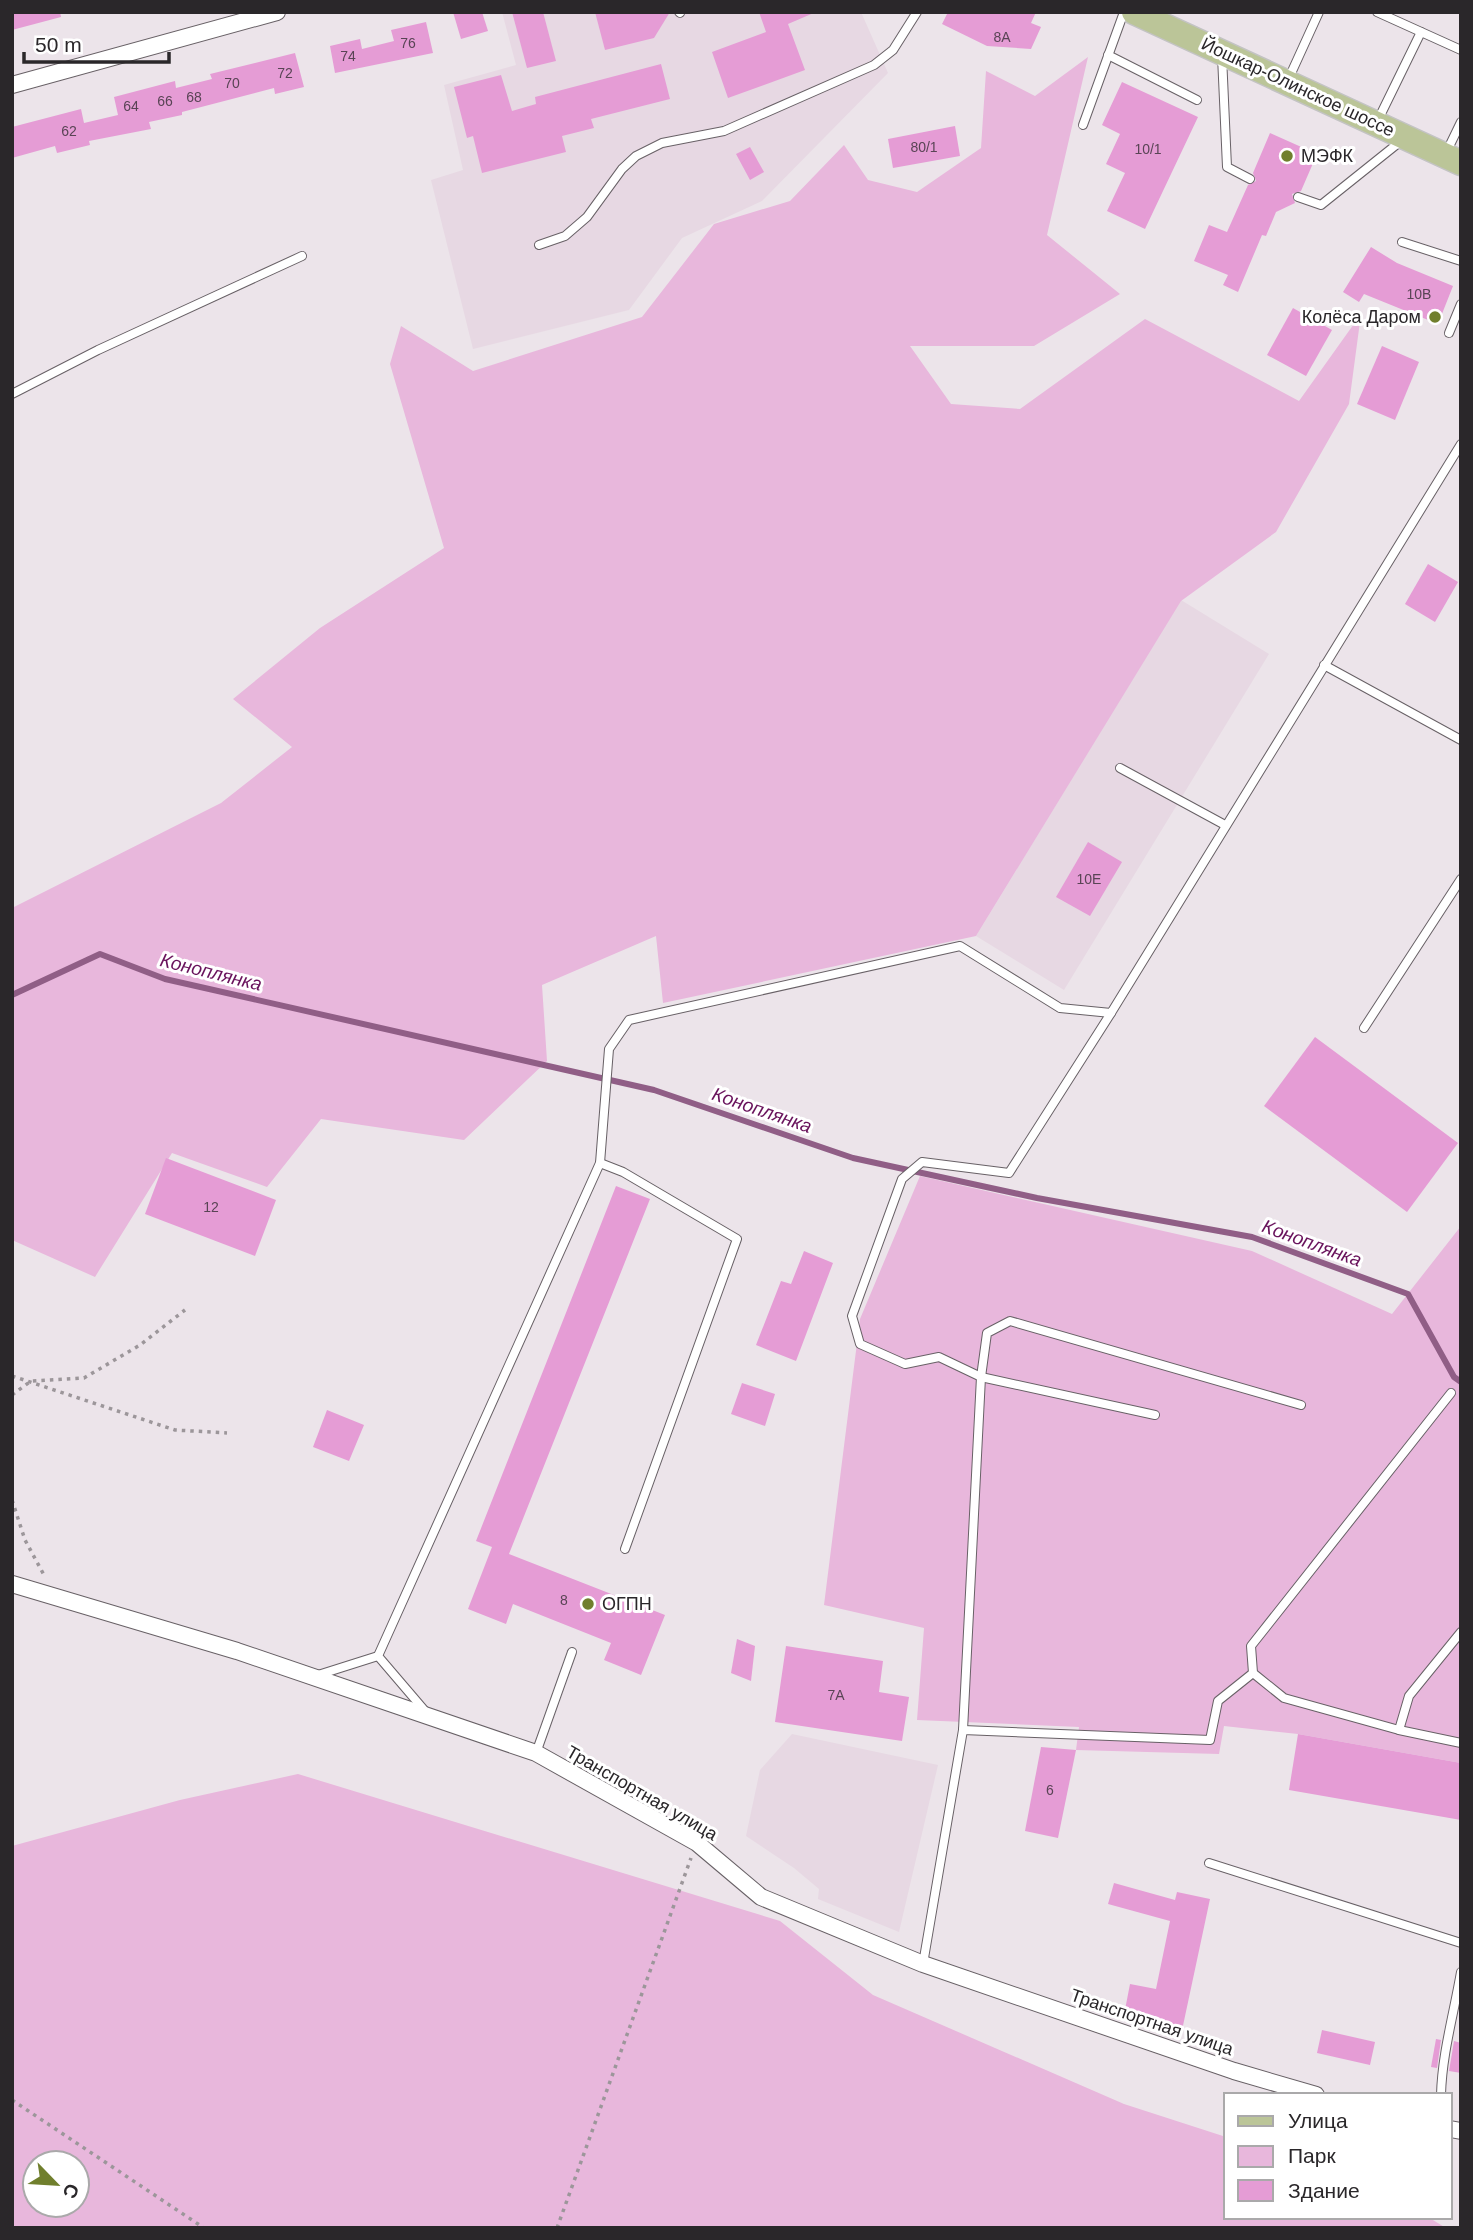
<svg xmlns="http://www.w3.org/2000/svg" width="1473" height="2240" font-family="Arial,sans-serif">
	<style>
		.built { fill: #e7d8e3 }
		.green { fill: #e8b7dc; fill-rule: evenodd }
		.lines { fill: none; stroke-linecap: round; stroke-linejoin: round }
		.stream { stroke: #905e86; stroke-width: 6 }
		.building { fill: #e59cd5 }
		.lane-casing { stroke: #686166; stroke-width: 10 }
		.street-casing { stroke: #686166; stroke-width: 18 }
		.primary-casing { stroke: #c3c3c3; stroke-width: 27 }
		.path { stroke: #9c969a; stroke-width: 3.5; stroke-dasharray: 3.5 5; stroke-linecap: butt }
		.lane { stroke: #fff; stroke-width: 8 }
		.street { stroke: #fff; stroke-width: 16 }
		.primary { stroke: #bbc598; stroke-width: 24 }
		.poi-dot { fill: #707f2d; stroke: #fff; stroke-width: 2.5 }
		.labels { text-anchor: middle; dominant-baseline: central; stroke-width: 6; stroke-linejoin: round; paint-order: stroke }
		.number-label { font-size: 14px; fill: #594455 }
		.street-label { font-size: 18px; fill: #2a272a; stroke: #fff }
		.poi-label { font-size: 18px; fill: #2a272a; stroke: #fff; text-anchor: start }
		.water-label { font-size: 19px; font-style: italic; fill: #69135c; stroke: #fff }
	</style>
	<rect width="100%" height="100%" fill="#ece4ea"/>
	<g class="built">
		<polygon points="502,12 861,12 888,73 762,201 682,238 629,310 473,349 431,180 463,170 444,85 516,65"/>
		<polygon points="1181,600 1269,654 1064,990 976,936"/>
		<polygon points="792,1734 938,1765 899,1932 818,1899 819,1889 794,1868 746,1836 760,1770"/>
	</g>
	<g class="green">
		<polygon points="1088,57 1047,235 1120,294 1034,346 910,346 951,404 1020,409 1145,319 1299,401 1361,314 1349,404 1276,532 1181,601 976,936 663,1003 656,936 542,985 547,1061 464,1140 321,1119 267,1187 172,1153 95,1277 12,1240 12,908 221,803 292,747 233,699 320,628 444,548 390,364 401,326 473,371 642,317 714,224 790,201 844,145 868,180 917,192 981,148 986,71 1035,96"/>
		<polygon points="920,1176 1252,1251 1392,1314 1461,1226 1461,1763 1298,1734 1224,1726 1219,1754 1076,1750 1079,1727 917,1720 924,1628 824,1605 860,1319"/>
		<path d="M 298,1774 L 780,1921 L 873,1995 L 1124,2104 L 1226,2137 L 1226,2217 L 1428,2217 L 1446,2228 L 12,2228 L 12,1846 L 180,1800 ZM 35,2163 L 77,2163 L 77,2205 L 35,2205 Z"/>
	</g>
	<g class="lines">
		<polyline class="stream" points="12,995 100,954 165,979 654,1090 853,1158 1037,1198 1252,1237 1408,1294 1454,1377 1461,1382"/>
	</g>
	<g class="building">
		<polygon points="12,12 60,12 61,17 12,30"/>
		<polygon points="453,12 482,12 488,31 461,39"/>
		<polygon points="512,12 543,12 556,61 527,68"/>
		<polygon points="595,12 670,12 654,38 605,50"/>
		<polygon points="759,12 816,12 788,24 805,70 728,98 712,52 766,32"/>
		<polygon points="948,12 1036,12 1031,23 1041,27 1031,49 987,46 942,24"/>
		<polygon points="426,22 433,53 335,73 330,46 360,39 362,49 394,41 391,30"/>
		<polygon points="295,53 304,87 275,94 274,88 182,112 182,115 149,122 151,129 89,141 90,145 57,153 55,146 12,158 12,127 81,109 84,123 118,115 114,97 175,81 176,88 212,79 210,74"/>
		<polygon points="661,64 670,99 591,119 594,128 562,136 566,152 482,173 473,136 467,138 454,87 501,75 512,111 536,104 535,97"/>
		<polygon points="1122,82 1198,117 1145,229 1107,211 1125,173 1106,164 1120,134 1102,125"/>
		<polygon points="955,126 960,156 893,168 888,139"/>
		<polygon points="1270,133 1317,154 1301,191 1292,194 1295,203 1276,212 1266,236 1262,235 1238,292 1223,285 1228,275 1194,261 1209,225 1227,232 1248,185 1256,181 1253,173"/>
		<polygon points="750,147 764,172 750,180 736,154"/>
		<polygon points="1371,247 1397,263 1453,286 1438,324 1364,294 1359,302 1343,292"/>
		<polygon points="1293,308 1332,330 1306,376 1267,355"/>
		<polygon points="1382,346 1419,362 1395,420 1357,404"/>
		<polygon points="1428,564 1458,582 1435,622 1405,604"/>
		<polygon points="1088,842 1122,862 1090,916 1056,897"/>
		<polygon points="1315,1037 1458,1143 1407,1212 1264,1106"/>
		<polygon points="166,1158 276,1200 255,1256 145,1214"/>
		<polygon points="616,1186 650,1199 509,1554 665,1615 641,1675 604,1660 611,1643 513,1604 506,1624 468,1609 492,1547 476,1541"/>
		<polygon points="804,1251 833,1263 796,1361 756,1345 781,1281 791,1284"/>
		<polygon points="742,1383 775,1394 765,1426 731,1414"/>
		<polygon points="327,1410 364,1425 349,1461 313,1447"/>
		<polygon points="737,1639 755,1646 751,1681 731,1673"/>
		<polygon points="786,1646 883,1661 879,1692 909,1697 902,1741 775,1722"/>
		<polygon points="1298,1734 1461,1763 1461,1820 1289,1790"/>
		<polygon points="1041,1747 1076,1750 1058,1838 1025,1831"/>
		<polygon points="1114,1883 1175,1900 1177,1892 1210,1899 1181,2035 1124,2015 1130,1984 1156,1989 1170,1921 1108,1904"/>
		<polygon points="1322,2030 1375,2042 1370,2065 1317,2053"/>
		<polygon points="1436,2039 1441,2040 1437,2068 1431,2067"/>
		<polygon points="1454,2041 1461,2043 1461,2073 1449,2071"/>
	</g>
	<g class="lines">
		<g class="lane-casing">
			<g id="lane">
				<polyline points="679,12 680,13"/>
				<polyline points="1377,12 1461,50"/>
				<polyline points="1108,55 1197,100"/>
				<polyline points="1222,56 1227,167 1250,179"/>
				<polyline points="1288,80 1319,12"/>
				<polyline points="1378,120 1421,32"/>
				<polyline points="1083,125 1124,12"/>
				<polyline points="1446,153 1461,122"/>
				<polyline points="1298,197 1321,205 1401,141"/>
				<polyline points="1402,242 1461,261"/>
				<polyline points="539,245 565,236 587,217 622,169 636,156 662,143 724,131 874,65 893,50 917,12"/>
				<polyline points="1449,333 1461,304"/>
				<polyline points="12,394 98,350 302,256"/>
				<polyline points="1324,665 1461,740"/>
				<polyline points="1120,768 1225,825"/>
				<polyline points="1111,1013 1009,1173 922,1162 902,1179 852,1316 860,1344 905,1364 939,1357 981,1377 1155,1415"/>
				<polyline points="1364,1028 1461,879"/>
				<polyline points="600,1163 623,1172 737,1239 625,1549"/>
				<polyline points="1451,1393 1251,1646 1253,1673 1284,1698 1399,1730 1461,1743"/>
				<polyline points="318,1675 378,1656"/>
				<polyline points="425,1711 378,1656 600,1163 609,1049 629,1020 960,946 1060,1008 1111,1013 1461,444"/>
				<polyline points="963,1730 981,1377 987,1333 1010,1321 1301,1405"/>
				<polyline points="1399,1730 1409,1696 1461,1632"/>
				<polyline points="536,1753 572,1652"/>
				<polyline points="1209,1863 1461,1943"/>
				<polyline points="923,1964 963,1730 1210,1740 1218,1701 1253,1673"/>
				<path d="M 1441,2095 C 1442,2054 1454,2013 1461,1972"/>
			</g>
		</g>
		<g class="street-casing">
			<g id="street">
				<polyline points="12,85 277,12"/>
				<polyline points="12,1584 237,1651 536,1753 697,1843 761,1897 923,1964 1234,2071 1316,2095"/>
				<polyline points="1450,2129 1461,2131"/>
			</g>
		</g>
		<g class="primary-casing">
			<polyline id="primary" points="1134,12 1461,163"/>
		</g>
		<g class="path">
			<polyline points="12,1376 175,1430 227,1433"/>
			<polyline points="12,1395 31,1381 84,1378 140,1345 185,1310"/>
			<polyline points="12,1500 25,1540 44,1575"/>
			<polyline points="12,2100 204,2228"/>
			<polyline points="557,2228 691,1858"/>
		</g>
		<use href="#lane" class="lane"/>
		<use href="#street" class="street"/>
		<use href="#primary" class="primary"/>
	</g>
	<g class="poi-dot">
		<circle cx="1287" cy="156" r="7"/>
		<circle cx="1435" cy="317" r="7"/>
		<circle cx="588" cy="1604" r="7"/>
	</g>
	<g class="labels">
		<g class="number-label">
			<text x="1002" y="37">8А</text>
			<text x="408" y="43">76</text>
			<text x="348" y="56">74</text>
			<text x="285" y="73">72</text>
			<text x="232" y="83">70</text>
			<text x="194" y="97">68</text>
			<text x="165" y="101">66</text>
			<text x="131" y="106">64</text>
			<text x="69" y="131">62</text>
			<text x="924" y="147">80/1</text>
			<text x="1148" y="149">10/1</text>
			<text x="1419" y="294">10В</text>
			<text x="1089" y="879">10Е</text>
			<text x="211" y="1207">12</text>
			<text x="564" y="1600">8</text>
			<text x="836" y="1695">7А</text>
			<text x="1050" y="1790">6</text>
		</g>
		<g class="street-label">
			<text transform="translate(1298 87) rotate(25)">Йошкар-Олинское шоссе</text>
			<text transform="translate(642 1793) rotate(30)">Транспортная улица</text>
			<text transform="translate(1152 2022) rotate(19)">Транспортная улица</text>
		</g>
		<g class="poi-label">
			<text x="1301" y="156">МЭФК</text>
			<text x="1421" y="317" text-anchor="end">Колёса Даром</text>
			<text x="602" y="1604">ОГПН</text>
		</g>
		<g class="water-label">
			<text transform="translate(211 972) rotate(14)">Коноплянка</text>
			<text transform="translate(762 1110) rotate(19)">Коноплянка</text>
			<text transform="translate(1312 1243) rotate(20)">Коноплянка</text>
		</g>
	</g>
	<rect width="1473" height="2240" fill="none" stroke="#2a272a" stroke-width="28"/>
	<rect x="1224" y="2093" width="228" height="126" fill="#ffffff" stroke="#aaa9aa" stroke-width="2"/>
	<rect x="1238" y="2116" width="35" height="10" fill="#bbc598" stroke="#aaa9aa" stroke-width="2"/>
	<text x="1288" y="2128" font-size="21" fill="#2a272a">Улица</text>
	<rect x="1238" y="2146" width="35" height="21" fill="#e8b7dc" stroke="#aaa9aa" stroke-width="2"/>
	<text x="1288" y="2163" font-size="21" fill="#2a272a">Парк</text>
	<rect x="1238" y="2180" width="35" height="21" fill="#e59cd5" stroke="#aaa9aa" stroke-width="2"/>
	<text x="1288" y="2198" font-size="21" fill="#2a272a">Здание</text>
	<g transform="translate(56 2184) rotate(115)"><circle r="33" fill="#ffffff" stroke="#aaa9aa" stroke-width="2"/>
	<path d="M0-5L12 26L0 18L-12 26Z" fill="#707f2d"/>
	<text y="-10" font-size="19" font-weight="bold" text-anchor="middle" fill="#2a272a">С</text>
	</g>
	<path d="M24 52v10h145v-10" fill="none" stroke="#2a272a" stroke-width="3.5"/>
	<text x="35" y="52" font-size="21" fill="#2a272a" stroke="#ffffff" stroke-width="5" paint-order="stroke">50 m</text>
</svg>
